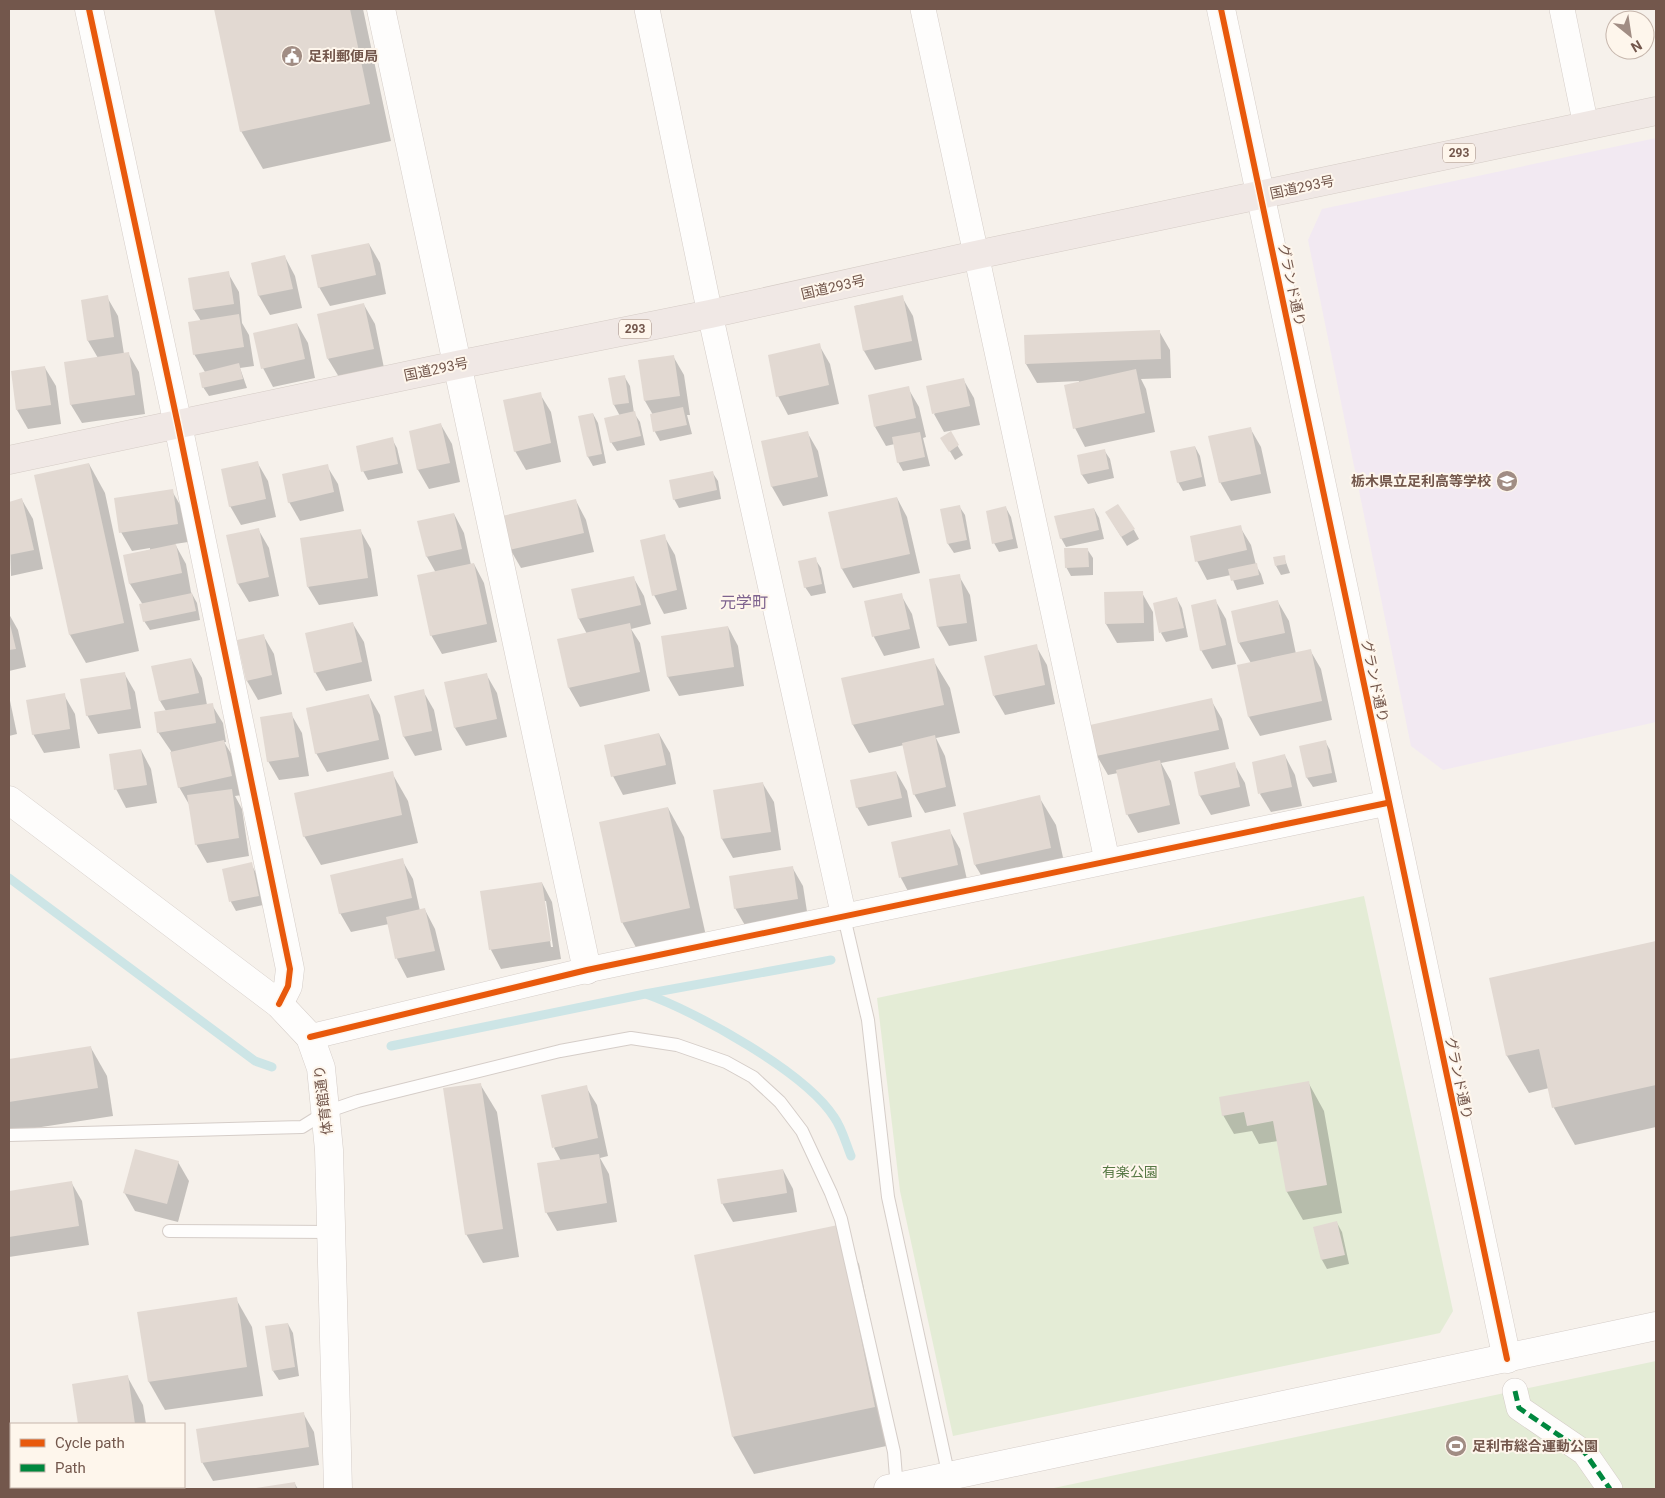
<svg xmlns="http://www.w3.org/2000/svg" width="1665" height="1498" font-family="Roboto,'Noto Sans JP',sans-serif">
	<style>
		.education { fill: #f2e9f2 }
		.green { fill: #e4ecd6 }
		.shadow { fill: #0003; fill-rule: evenodd }
		.lines { fill: none; stroke-linecap: round; stroke-linejoin: round }
		.stream { stroke: #cde5e6; stroke-width: 9 }
		.building { fill: #e2d9d2 }
		.lane-casing { stroke: #d5cdc8; stroke-width: 14 }
		.street-casing { stroke: #d5cdc8; stroke-width: 26 }
		.secondary-casing { stroke: #d5cdc8; stroke-width: 29 }
		.highway-casing { stroke: #d5ccc6; stroke-width: 29 }
		.lane { stroke: #fefdfc; stroke-width: 12 }
		.street { stroke: #fefdfc; stroke-width: 25 }
		.secondary { stroke: #fefdfc; stroke-width: 28 }
		.highway { stroke: #f0e8e5; stroke-width: 28 }
		.quiet { stroke: #00873e; stroke-width: 5; stroke-dasharray: 10 5; stroke-linecap: butt }
		.cycleway-casing { stroke: #fef6ec; stroke-width: 9 }
		.cycleway { stroke: #e8590c; stroke-width: 6 }
		.labels { text-anchor: middle; dominant-baseline: central; stroke-width: 4; stroke-linejoin: round; paint-order: stroke }
		.shield { fill: #fef6ec; stroke: #9d877c; stroke-width: 1 }
		.shield-label { font-size: 12px; font-weight: bold; fill: #73574c }
		.poi-label { font-size: 14px; font-weight: bold; fill: #73574c; stroke: #fef6ec; text-anchor: start }
		.street-label { font-size: 14px; fill: #73574c; stroke: #fef6ec }
		.park-label { font-size: 14px; fill: #567844; stroke: #fef6ec }
		.quarter-label { font-size: 16px; fill: #7e638f; stroke: #fef6ec }
	</style>
	<rect width="100%" height="100%" fill="#f6f1eb"/>
	<polygon class="education" points="1656,138 1656,722 1443,770 1411,746 1308,240 1322,209"/>
	<g class="green">
		<polygon points="1364,896 1453,1311 1440,1333 953,1436 900,1191 877,998"/>
		<polygon points="1656,1361 1656,1489 1049,1489 1590,1375"/>
	</g>
	<g class="shadow">
		<polygon points="215,9 363,9 391,141 263,169 241,131"/>
		<polygon points="369,244 380,263 386,294 330,306 319,287"/>
		<polygon points="285,257 295,276 302,308 270,315 259,296 252,264"/>
		<polygon points="228,273 239,292 242,323 249,335 254,366 240,368 247,388 209,396 203,387 205,372 194,354 201,321 194,310"/>
		<polygon points="107,297 118,316 124,354 128,353 139,372 145,414 82,423 71,405 98,358 88,341 82,301"/>
		<polygon points="902,297 913,316 922,360 875,370 864,351 855,306"/>
		<polygon points="364,305 375,324 384,368 339,377 328,359"/>
		<polygon points="297,324 308,343 315,378 273,387 263,368"/>
		<polygon points="1159,331 1170,350 1171,378 1141,379 1146,389 1155,432 1085,447 1075,428 1079,381 1037,383 1026,364"/>
		<polygon points="819,345 830,364 839,404 788,415 778,396"/>
		<polygon points="673,356 684,375 690,415 687,415 692,434 660,441 655,432 651,415 653,415 645,401 639,361"/>
		<polygon points="45,368 56,386 61,424 28,429 17,410"/>
		<polygon points="624,376 630,386 634,413 640,422 645,445 617,451 611,442 620,416 614,405"/>
		<polygon points="963,379 974,398 980,425 944,432 934,414"/>
		<polygon points="908,388 919,407 926,437 923,438 930,466 903,471 898,462 895,444 886,446 875,427"/>
		<polygon points="540,394 551,412 561,462 526,470 515,451"/>
		<polygon points="593,414 598,423 606,463 593,466 588,457 580,417"/>
		<polygon points="441,425 452,444 460,482 429,489 418,470 410,432"/>
		<polygon points="1250,428 1261,447 1271,493 1231,501 1220,482"/>
		<polygon points="807,432 818,451 828,496 783,506 772,487 762,442"/>
		<polygon points="950,433 963,455 955,460 942,438"/>
		<polygon points="392,439 397,448 403,473 368,480 363,471"/>
		<polygon points="1195,447 1200,456 1206,486 1183,491 1178,482"/>
		<polygon points="1104,450 1110,459 1114,478 1088,484 1082,475 1078,456"/>
		<polygon points="257,462 268,481 276,517 241,525 230,506"/>
		<polygon points="89,464 105,493 139,651 86,663 70,635"/>
		<polygon points="327,466 338,484 344,511 300,521 289,502"/>
		<polygon points="712,472 718,481 721,499 679,508 674,499"/>
		<polygon points="172,491 183,510 188,542 175,544 186,564 191,592 197,603 200,620 150,630 144,621 143,605 130,584 124,556 150,550 150,548 132,551 121,532"/>
		<polygon points="897,498 907,517 920,573 853,588 842,569 830,513"/>
		<polygon points="22,500 33,519 43,569 11,576 9,503"/>
		<polygon points="576,501 586,520 594,552 521,568 510,549"/>
		<polygon points="959,506 965,515 971,549 954,553 948,544"/>
		<polygon points="1006,508 1011,517 1018,548 999,552 994,543"/>
		<polygon points="1094,509 1099,518 1104,539 1066,547 1061,538"/>
		<polygon points="454,514 464,533 471,565 474,564 484,583 497,642 442,654 431,635 436,573 427,557 419,522"/>
		<polygon points="1112,522 1134,530 1139,539 1127,546"/>
		<polygon points="1240,527 1251,545 1256,565 1261,574 1264,584 1237,590 1231,575 1207,580 1197,561"/>
		<polygon points="258,529 269,548 279,596 249,602 238,584"/>
		<polygon points="360,530 371,549 378,596 319,605 308,587"/>
		<polygon points="664,536 675,555 687,609 664,614 654,595"/>
		<polygon points="1087,549 1093,558 1093,575 1071,576 1066,567"/>
		<polygon points="1284,557 1290,573 1281,575 1276,566"/>
		<polygon points="815,559 821,568 826,593 811,596 805,587"/>
		<polygon points="959,576 970,595 977,641 949,646 938,627 931,580"/>
		<polygon points="633,577 644,596 651,624 631,629 640,643 650,691 580,707 569,688 587,634 579,619 573,590"/>
		<polygon points="1142,593 1153,612 1154,641 1117,643 1106,624 1106,594"/>
		<polygon points="901,595 912,614 920,648 884,656 874,637 866,602"/>
		<polygon points="1177,599 1182,608 1188,637 1166,642 1161,633"/>
		<polygon points="1215,600 1226,619 1236,664 1212,669 1201,650"/>
		<polygon points="1278,602 1289,621 1296,654 1310,650 1321,669 1332,720 1260,736 1249,717 1251,663 1239,643"/>
		<polygon points="9,614 18,630 26,667 9,671"/>
		<polygon points="353,624 364,642 372,681 326,691 315,672"/>
		<polygon points="728,627 738,646 744,686 679,696 668,677 662,637"/>
		<polygon points="263,635 274,654 282,694 258,700 247,681"/>
		<polygon points="1036,646 1047,665 1055,704 1005,715 994,696"/>
		<polygon points="191,659 202,678 207,705 212,705 223,723 226,742 224,742 235,760 242,795 235,796 242,809 249,856 207,863 196,844 190,806 179,787 171,751 158,732 166,711 160,701"/>
		<polygon points="933,660 950,688 960,733 936,738 945,756 956,806 925,813 914,794 904,745 869,753 853,725 843,679"/>
		<polygon points="124,673 135,692 141,728 98,734 87,715"/>
		<polygon points="486,674 497,693 507,737 466,746 455,728"/>
		<polygon points="423,691 434,710 442,750 415,756 404,737 396,697"/>
		<polygon points="64,695 75,714 80,748 44,753 33,734"/>
		<polygon points="9,696 17,734 9,736"/>
		<polygon points="369,696 380,715 389,759 327,772 316,753"/>
		<polygon points="1211,700 1222,719 1229,749 1161,763 1171,781 1180,824 1138,833 1127,814 1118,773 1108,775 1097,756 1091,726"/>
		<polygon points="291,714 302,733 309,776 279,780 268,761"/>
		<polygon points="659,734 670,753 676,784 623,795 613,776"/>
		<polygon points="1325,741 1330,750 1337,782 1313,787 1307,778 1301,747"/>
		<polygon points="141,750 151,769 157,803 126,808 116,789"/>
		<polygon points="1285,756 1295,775 1302,806 1271,812 1260,794"/>
		<polygon points="1234,764 1245,783 1250,806 1211,815 1200,796 1196,773"/>
		<polygon points="896,772 907,791 912,817 868,826 857,807"/>
		<polygon points="392,773 408,801 418,843 321,865 304,836"/>
		<polygon points="763,784 774,802 781,850 733,858 722,839 715,791"/>
		<polygon points="1039,797 1056,825 1067,876 992,893 975,865"/>
		<polygon points="668,808 684,837 706,936 638,951 622,922"/>
		<polygon points="949,830 960,849 968,884 911,897 901,878 893,843"/>
		<polygon points="402,860 413,879 420,911 425,910 435,929 445,970 407,978 397,959 389,924 351,932 340,913"/>
		<polygon points="251,864 256,873 263,905 236,911 231,902 224,870"/>
		<polygon points="792,867 803,886 808,918 746,927 735,908"/>
		<path d="M 542,883 L 552,902 L 561,959 L 501,969 L 491,950 L 482,892 ZM 544,901 L 546,901 L 553,947 L 551,947 Z"/>
		<polygon points="1656,942 1656,1127 1575,1145 1554,1108 1549,1088 1529,1093 1507,1056 1490,979"/>
		<polygon points="91,1048 107,1076 113,1116 9,1132 9,1060"/>
		<polygon points="1308,1082 1324,1111 1342,1213 1303,1220 1287,1192 1278,1141 1259,1144 1252,1131 1234,1134 1223,1115"/>
		<polygon points="480,1084 497,1112 519,1257 483,1263 466,1234"/>
		<polygon points="586,1087 597,1105 608,1156 600,1158 609,1174 617,1222 557,1231 546,1212 561,1161 554,1148"/>
		<polygon points="178,1162 189,1181 178,1222 135,1211 124,1192"/>
		<polygon points="783,1170 793,1189 797,1212 733,1222 722,1203"/>
		<polygon points="71,1182 82,1201 89,1245 9,1257 9,1192"/>
		<polygon points="1337,1223 1342,1232 1349,1264 1327,1269 1322,1260 1314,1228"/>
		<polygon points="837,1226 859,1264 896,1444 754,1474 733,1437"/>
		<polygon points="236,1299 252,1327 263,1396 165,1410 149,1382 139,1313"/>
		<polygon points="288,1324 293,1333 299,1376 279,1380 273,1371"/>
		<polygon points="127,1376 143,1405 146,1424 79,1424 73,1385"/>
		<polygon points="303,1413 314,1432 319,1465 213,1481 202,1462"/>
		<polygon points="9,1431 11,1431 11,1487 15,1487 9,1488"/>
		<polygon points="295,1484 298,1489 257,1489"/>
		<polygon points="98,1487 145,1487 129,1489 99,1489"/>
	</g>
	<g class="lines">
		<g class="stream">
			<polyline points="9,878 255,1061 272,1067"/>
			<path d="M 646,994 C 697,1012 805,1072 834,1117 C 842,1128 846,1144 851,1156"/>
			<polyline points="391,1046 645,994 831,960"/>
		</g>
	</g>
	<g class="building">
		<polygon points="214,9 350,9 370,104 240,132"/>
		<polygon points="369,243 376,275 318,288 311,255"/>
		<polygon points="285,255 293,289 258,296 251,263"/>
		<polygon points="229,271 234,304 193,310 188,278"/>
		<polygon points="108,295 114,337 87,341 81,300"/>
		<polygon points="903,295 912,341 863,351 854,306"/>
		<polygon points="364,303 374,349 327,359 317,314"/>
		<polygon points="239,314 244,347 193,355 188,322"/>
		<polygon points="297,323 305,359 261,369 253,333"/>
		<polygon points="1160,330 1161,359 1025,364 1024,335"/>
		<polygon points="820,343 829,385 776,397 768,355"/>
		<polygon points="129,352 135,395 70,405 64,362"/>
		<polygon points="674,355 680,396 644,401 638,360"/>
		<polygon points="239,363 243,379 202,388 199,373"/>
		<polygon points="45,366 51,405 16,410 11,371"/>
		<polygon points="1136,369 1145,413 1073,429 1064,385"/>
		<polygon points="625,375 629,403 613,405 608,378"/>
		<polygon points="964,378 970,406 932,414 926,386"/>
		<polygon points="909,386 916,418 874,427 868,395"/>
		<polygon points="541,392 551,443 514,452 503,400"/>
		<polygon points="683,407 687,425 653,432 650,414"/>
		<polygon points="635,411 641,436 610,443 604,418"/>
		<polygon points="593,413 602,454 587,457 578,416"/>
		<polygon points="441,423 450,463 417,470 409,431"/>
		<polygon points="1251,427 1261,474 1219,483 1208,436"/>
		<polygon points="808,431 818,477 771,487 761,441"/>
		<polygon points="951,431 959,445 949,452 940,438"/>
		<polygon points="920,432 925,457 897,463 892,437"/>
		<polygon points="393,437 398,464 361,472 356,446"/>
		<polygon points="1195,446 1202,477 1177,483 1170,451"/>
		<polygon points="1105,449 1109,469 1081,475 1077,455"/>
		<polygon points="258,461 266,499 229,507 221,469"/>
		<polygon points="89,463 124,623 69,635 34,475"/>
		<polygon points="328,464 334,492 288,503 282,474"/>
		<polygon points="713,471 717,490 673,500 669,480"/>
		<polygon points="173,489 178,524 119,533 114,498"/>
		<polygon points="897,497 910,554 841,569 828,512"/>
		<polygon points="22,498 34,550 9,555 9,502"/>
		<polygon points="576,499 584,533 509,550 502,516"/>
		<polygon points="1118,504 1135,529 1121,537 1105,512"/>
		<polygon points="960,505 967,540 947,544 940,509"/>
		<polygon points="1006,506 1013,539 992,544 986,511"/>
		<polygon points="1094,508 1099,530 1060,539 1054,516"/>
		<polygon points="454,513 462,549 426,557 417,521"/>
		<polygon points="1241,525 1247,550 1195,562 1190,536"/>
		<polygon points="259,528 269,577 237,584 226,535"/>
		<polygon points="361,529 368,578 307,587 300,538"/>
		<polygon points="665,534 677,590 652,596 640,540"/>
		<polygon points="176,544 182,573 129,584 123,555"/>
		<polygon points="1064,548 1088,548 1089,567 1065,568"/>
		<polygon points="1285,555 1286,564 1275,566 1273,557"/>
		<polygon points="816,557 822,584 804,588 798,561"/>
		<polygon points="474,563 487,624 430,636 417,575"/>
		<polygon points="1257,563 1259,575 1231,581 1228,569"/>
		<polygon points="960,574 967,623 937,627 929,579"/>
		<polygon points="634,576 641,605 578,619 571,589"/>
		<polygon points="1143,591 1144,623 1105,624 1104,592"/>
		<polygon points="192,593 196,611 143,622 139,604"/>
		<polygon points="902,593 910,629 872,637 864,601"/>
		<polygon points="1177,597 1184,628 1159,633 1153,603"/>
		<polygon points="1216,599 1226,645 1200,651 1191,605"/>
		<polygon points="1278,600 1285,633 1238,643 1231,611"/>
		<polygon points="9,620 16,649 9,650"/>
		<polygon points="353,622 362,662 314,673 305,633"/>
		<polygon points="630,623 640,672 568,688 557,639"/>
		<polygon points="728,626 734,667 667,677 661,636"/>
		<polygon points="264,634 272,675 246,681 237,640"/>
		<polygon points="1037,644 1045,685 993,696 984,656"/>
		<polygon points="1311,649 1322,701 1248,717 1237,665"/>
		<polygon points="191,658 199,693 159,701 151,666"/>
		<polygon points="934,658 944,705 852,725 841,678"/>
		<polygon points="125,672 131,709 86,716 80,679"/>
		<polygon points="487,673 497,719 454,728 444,682"/>
		<polygon points="424,689 432,731 403,737 394,696"/>
		<polygon points="65,693 70,729 32,735 26,700"/>
		<polygon points="369,694 379,740 315,754 306,708"/>
		<polygon points="1212,698 1219,730 1096,756 1090,725"/>
		<polygon points="213,703 216,723 157,733 154,712"/>
		<polygon points="292,712 299,757 267,762 260,717"/>
		<polygon points="659,733 666,765 611,777 604,745"/>
		<polygon points="935,735 946,787 913,795 902,743"/>
		<polygon points="224,740 232,776 178,788 170,752"/>
		<polygon points="1326,740 1332,773 1306,778 1299,746"/>
		<polygon points="141,749 147,785 114,790 109,754"/>
		<polygon points="1285,754 1292,787 1258,794 1252,762"/>
		<polygon points="1160,760 1170,805 1126,815 1116,770"/>
		<polygon points="1235,762 1240,787 1199,796 1194,772"/>
		<polygon points="393,771 402,815 303,837 294,793"/>
		<polygon points="896,771 902,798 856,808 850,780"/>
		<polygon points="763,782 771,832 721,839 713,790"/>
		<polygon points="232,789 239,838 195,845 187,795"/>
		<polygon points="1040,795 1051,848 974,865 963,813"/>
		<polygon points="668,807 690,908 621,923 599,822"/>
		<polygon points="950,829 958,865 899,878 891,842"/>
		<polygon points="403,858 412,898 339,914 330,875"/>
		<polygon points="252,862 259,896 229,902 222,869"/>
		<polygon points="793,866 798,899 734,909 729,876"/>
		<polygon points="542,882 551,941 489,950 480,891"/>
		<polygon points="425,908 435,951 395,959 386,917"/>
		<polygon points="1656,941 1656,1085 1552,1108 1539,1049 1506,1056 1489,978"/>
		<polygon points="91,1046 98,1088 9,1102 9,1059"/>
		<polygon points="1309,1081 1327,1185 1286,1192 1273,1121 1247,1126 1244,1112 1222,1116 1219,1097"/>
		<polygon points="481,1083 503,1229 465,1235 443,1088"/>
		<polygon points="587,1085 598,1138 552,1148 541,1095"/>
		<polygon points="135,1149 179,1161 167,1204 123,1193"/>
		<polygon points="599,1154 607,1203 545,1213 537,1163"/>
		<polygon points="783,1169 787,1193 721,1204 717,1179"/>
		<polygon points="72,1181 79,1226 9,1237 9,1191"/>
		<polygon points="1337,1221 1345,1255 1321,1260 1313,1227"/>
		<polygon points="838,1225 875,1407 732,1437 694,1255"/>
		<polygon points="237,1297 247,1367 148,1382 137,1312"/>
		<polygon points="288,1323 295,1367 272,1371 265,1326"/>
		<polygon points="128,1375 135,1424 78,1424 72,1384"/>
		<polygon points="304,1412 309,1447 201,1463 196,1429"/>
		<rect x="9" y="1430" width="2" height="37"/>
		<polygon points="295,1482 296,1489 256,1489 256,1488"/>
	</g>
	<g class="lines">
		<g class="lane-casing">
			<g id="lane">
				<polyline points="844,917 868,1020 888,1197 949,1477"/>
				<polyline points="9,1135 302,1127 326,1112 358,1101 560,1051 631,1038 677,1045 726,1062 753,1077 780,1102 802,1131 831,1193 841,1219 894,1452 897,1489"/>
				<polyline points="169,1231 331,1232"/>
			</g>
		</g>
		<g class="street-casing">
			<g id="street">
				<polyline points="647,9 710,314 844,917"/>
				<polyline points="923,9 1107,860"/>
				<polyline points="1562,9 1586,126"/>
				<polyline points="310,1037 587,970 1387,803"/>
				<polyline points="1515,1391 1519,1408 1585,1453 1610,1489"/>
			</g>
		</g>
		<g class="secondary-casing">
			<g id="secondary">
				<polyline points="89,9 178,425 290,969 288,986 279,1004"/>
				<polyline points="381,9 587,970"/>
				<polyline points="1221,9 1507,1359"/>
				<polyline points="9,800 279,1004 310,1037 321,1068 329,1150 338,1489"/>
				<polyline points="888,1489 1656,1326"/>
			</g>
		</g>
		<g class="highway-casing">
			<polyline id="highway" points="9,460 457,365 710,314 976,255 1656,111"/>
		</g>
		<use href="#lane" class="lane"/>
		<use href="#street" class="street"/>
		<use href="#secondary" class="secondary"/>
		<use href="#highway" class="highway"/>
		<polyline class="quiet" points="1515,1391 1519,1408 1585,1453 1610,1489"/>
		<g class="cycleway-casing">
			<g id="cycleway">
				<polyline points="89,9 178,425 290,969 288,986 279,1004"/>
				<polyline points="1221,9 1507,1359"/>
				<polyline points="310,1037 587,970 1387,803"/>
			</g>
		</g>
		<use href="#cycleway" class="cycleway"/>
	</g>
	<defs>
		<g id="civic-disc" transform="scale(1.125)"><circle r="9.5" fill="#a18d84" stroke="#fef6ec"/><path d="M-.6-6.5H3V-4.5H.6V-3L4-1V1h2V6H-6V1h2V-1L-.6-3ZM-1.2 2.5V6h2.4V2.5Z" fill="#fff"/></g>
		<g id="school-disc" transform="scale(1.125)"><circle r="9.5" fill="#a18d84" stroke="#fef6ec"/><path d="M0-5L7-2L0 1L-7-2ZM-4 1L0 2.5L4 1V4Q0 6-4 4Z" fill="#fff"/></g>
		<g id="stadium-disc" transform="scale(1.125)"><circle r="9.5" fill="#a18d84" stroke="#fef6ec"/><path d="M0-5a6.5 5 0 1 0 0 10a6.5 5 0 1 0 0-10ZM-3.5-1.8h7v3.6h-7Z" fill="#fff"/></g>
	</defs>
	<g fill-rule="evenodd">
		<use href="#civic-disc" x="292" y="56"/>
		<use href="#school-disc" x="1507" y="481"/>
		<use href="#stadium-disc" x="1456" y="1446"/>
	</g>
	<g class="labels">
		<g class="shield">
			<rect x="1443" y="143.5" width="32" height="19" rx="4"/>
			<rect x="619" y="319.5" width="32" height="19" rx="4"/>
		</g>
		<g class="shield-label">
			<text x="1459" y="153">293</text>
			<text x="635" y="329">293</text>
		</g>
		<g class="poi-label">
			<text x="308" y="56">足利郵便局</text>
			<text x="1491" y="481" text-anchor="end">栃木県立足利高等学校</text>
			<text x="1472" y="1446">足利市総合運動公園</text>
		</g>
		<g class="street-label">
			<text transform="translate(1302 187) rotate(-12)">国道293号</text>
			<text transform="translate(1292 285) rotate(78)">グランド通り</text>
			<text transform="translate(833 287) rotate(-13)">国道293号</text>
			<text transform="translate(436 369) rotate(-12)">国道293号</text>
			<text transform="translate(1375 681) rotate(78)">グランド通り</text>
			<text transform="translate(1459 1078) rotate(78)">グランド通り</text>
			<text transform="translate(323 1100) rotate(-97)">体育館通り</text>
		</g>
		<g class="park-label">
			<text x="1130" y="1172">有楽公園</text>
		</g>
		<g class="quarter-label">
			<text x="744" y="602">元学町</text>
		</g>
	</g>
	<rect width="1665" height="1498" fill="none" stroke="#73574c" stroke-width="20"/>
	<rect x="10" y="1423" width="175" height="65" fill="#fef6ec" stroke="#c6b6ac"/>
	<rect x="20" y="1439" width="25" height="8" fill="#e8590c" stroke="#c6b6ac"/>
	<text x="55" y="1448" font-size="15" fill="#73574c">Cycle path</text>
	<rect x="20" y="1464" width="25" height="8" fill="#00873e" stroke="#c6b6ac"/>
	<text x="55" y="1473" font-size="15" fill="#73574c">Path</text>
	<g transform="translate(1630 35) rotate(150)"><circle r="24" fill="#fef6ec" stroke="#c6b6ac"/>
	<path d="M0-4L9 19L0 12L-9 19Z" fill="#a18d84"/>
	<text y="-8" font-size="14" font-weight="bold" text-anchor="middle" fill="#73574c">N</text>
	</g>
</svg>
